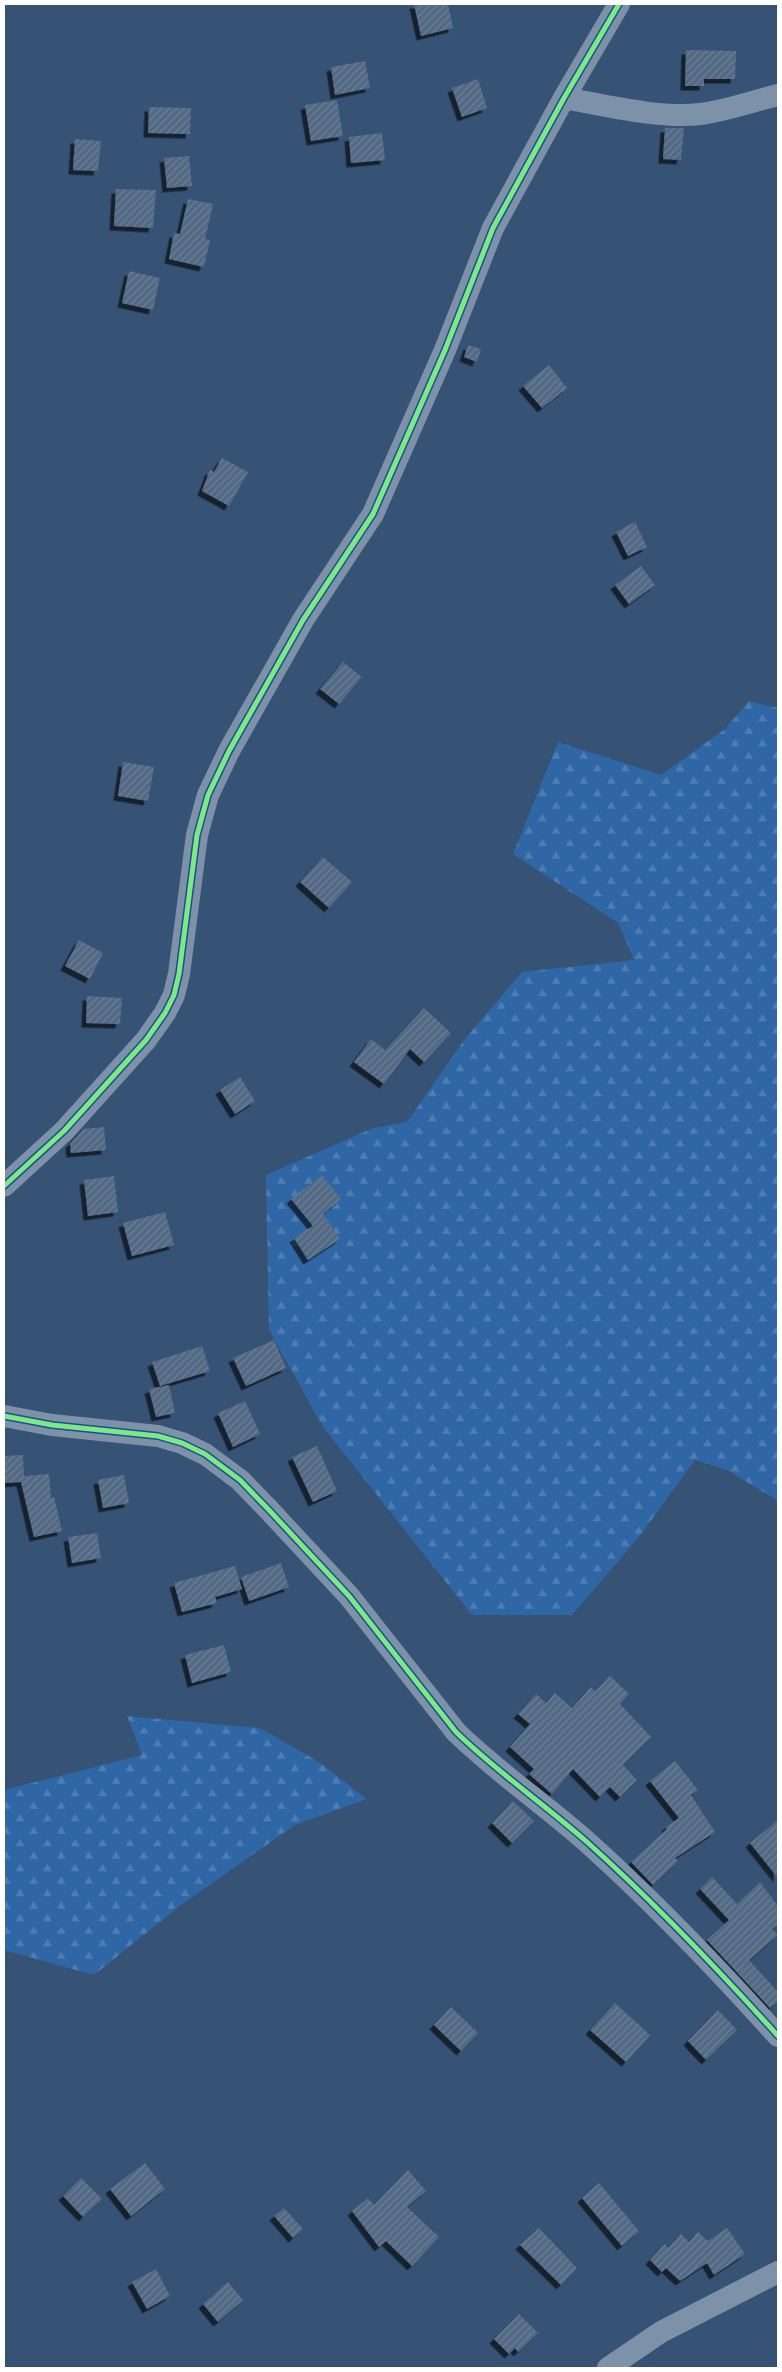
<svg xmlns="http://www.w3.org/2000/svg" width="782" height="2372" font-family="Signika,sans-serif">
	<style>
		.forest { fill: url(#forest-firs) }
		.building { fill: url(#building-hatch); filter: url(#shadow) }
		.lines { fill: none; stroke-linecap: round; stroke-linejoin: round }
		.minor { stroke: #7d92a8; stroke-width: 22 }
		.cycleway-casing { stroke: #1b4f8f; stroke-width: 8 }
		.cycleway { stroke: #7ce984; stroke-width: 5 }
	</style>
	<defs>
		<pattern id="forest-firs" width="22" height="20" patternUnits="userSpaceOnUse" patternTransform="scale(1.25)"><rect width="22" height="20" fill="#2f66a5"/><path d="M5 1l3.5 6h-7zM16 11l3.5 6h-7z" fill="#4e7db2"/></pattern>
		<pattern id="building-hatch" width="6" height="6" patternUnits="userSpaceOnUse" patternTransform="scale(1.25)"><rect width="6" height="6" fill="#526984"/><path d="M-1 1l2-2M0 6l6-6M5 7l2-2" fill="none" stroke="#6c8096"/></pattern>
		<filter id="shadow"><feDropShadow dx="-4.5" dy="4.5" stdDeviation="0" flood-color="#0009"/></filter>
	</defs>
	<rect width="100%" height="100%" fill="#365274"/>
	<g class="forest">
		<polygon points="749,701 778,708 778,1501 727,1470 695,1460 639,1537 572,1615 472,1615 323,1427 269,1330 266,1175 373,1128 407,1122 464,1040 522,972 634,960 618,923 513,854 558,742 661,775 725,729"/>
		<polygon points="127,1716 260,1728 319,1762 367,1799 295,1825 181,1905 94,1975 4,1950 4,1790 142,1755"/>
	</g>
	<g class="building">
		<polygon points="414,4 448,4 453,28 421,36"/>
		<polygon points="686,50 736,51 735,79 704,79 704,86 685,86"/>
		<polygon points="365,61 370,88 335,95 331,67"/>
		<polygon points="478,79 487,108 462,117 452,88"/>
		<polygon points="337,100 343,136 311,141 305,105"/>
		<polygon points="149,107 191,108 190,134 148,133"/>
		<polygon points="665,128 684,128 681,160 663,159"/>
		<polygon points="382,133 385,160 351,163 349,137"/>
		<polygon points="75,139 101,141 98,171 73,170"/>
		<polygon points="189,156 192,186 167,188 164,158"/>
		<polygon points="116,189 156,190 153,228 114,226"/>
		<polygon points="188,199 213,204 205,239 210,240 204,267 169,259 174,233 180,234"/>
		<polygon points="129,271 160,278 153,310 122,303"/>
		<polygon points="468,345 481,349 477,362 464,357"/>
		<polygon points="549,365 567,388 542,408 523,386"/>
		<polygon points="222,458 248,472 229,506 202,491 210,470 214,472"/>
		<polygon points="635,522 647,547 628,556 616,532"/>
		<polygon points="641,566 655,585 629,604 615,585"/>
		<polygon points="343,662 362,677 339,704 320,689"/>
		<polygon points="123,762 154,767 148,801 118,796"/>
		<polygon points="323,857 352,882 329,908 300,882"/>
		<polygon points="79,940 103,953 90,979 65,966"/>
		<polygon points="87,996 122,998 120,1024 86,1023"/>
		<polygon points="424,1008 451,1033 424,1062 410,1049 384,1084 354,1062 371,1039 385,1050"/>
		<polygon points="240,1077 255,1101 235,1114 220,1090"/>
		<polygon points="104,1127 106,1150 71,1153 70,1144 84,1129"/>
		<polygon points="322,1175 341,1199 323,1214 340,1239 308,1260 294,1238 313,1226 291,1199"/>
		<polygon points="114,1176 118,1212 88,1216 84,1180"/>
		<polygon points="165,1212 174,1245 132,1256 123,1223"/>
		<polygon points="274,1340 286,1368 246,1386 233,1358"/>
		<polygon points="202,1346 210,1371 160,1386 152,1362"/>
		<polygon points="169,1385 175,1413 156,1417 149,1389"/>
		<polygon points="245,1401 260,1434 233,1447 218,1413"/>
		<polygon points="317,1446 337,1491 313,1502 292,1457"/>
		<polygon points="23,1455 24,1476 49,1474 51,1498 54,1497 62,1531 34,1537 21,1482 4,1483 4,1456"/>
		<polygon points="124,1475 129,1503 103,1508 98,1480"/>
		<polygon points="97,1533 101,1558 72,1563 68,1537"/>
		<polygon points="281,1563 289,1587 249,1601 241,1577"/>
		<polygon points="235,1566 242,1589 215,1597 217,1603 182,1612 174,1583"/>
		<polygon points="224,1645 231,1672 192,1683 185,1655"/>
		<polygon points="610,1676 629,1694 620,1704 651,1737 623,1765 637,1780 620,1797 610,1787 600,1797 573,1769 552,1794 529,1774 534,1769 510,1747 530,1724 518,1714 536,1694 546,1703 555,1693 572,1708 591,1687 595,1691"/>
		<polygon points="675,1761 698,1790 691,1795 715,1832 675,1858 678,1861 653,1885 631,1862 667,1829 666,1827 679,1818 650,1781"/>
		<polygon points="513,1801 534,1821 512,1843 492,1823"/>
		<polygon points="778,1820 778,1878 750,1843"/>
		<polygon points="712,1877 737,1904 760,1882 778,1906 778,1924 772,1929 778,1935 749,1960 778,1992 778,2001 770,2008 707,1940 729,1920 700,1889"/>
		<polygon points="615,2003 650,2035 626,2062 590,2030"/>
		<polygon points="451,2007 478,2033 461,2051 434,2025"/>
		<polygon points="718,2010 737,2030 706,2060 688,2041"/>
		<polygon points="145,2163 165,2189 131,2216 110,2189"/>
		<polygon points="408,2170 426,2191 407,2207 439,2237 412,2266 386,2241 379,2247 352,2211 368,2198 374,2205"/>
		<polygon points="81,2178 102,2199 83,2217 63,2196"/>
		<polygon points="599,2183 639,2231 622,2246 582,2198"/>
		<polygon points="284,2208 303,2229 293,2238 274,2216"/>
		<polygon points="539,2228 577,2268 561,2285 520,2245"/>
		<polygon points="727,2228 745,2254 714,2275 707,2263 680,2281 666,2268 662,2272 650,2260 665,2244 668,2248 681,2234 689,2242 698,2232 708,2241"/>
		<polygon points="156,2269 170,2296 147,2309 132,2282"/>
		<polygon points="228,2282 243,2300 218,2322 203,2304"/>
		<polygon points="519,2314 538,2333 518,2352 515,2348 509,2354 494,2339"/>
	</g>
	<g class="lines">
		<g class="minor">
			<path d="M 564,98 C 603,105 662,119 700,114 C 726,111 753,101 778,95"/>
			<polyline points="4,1186 64,1131 146,1040 165,1013 174,995 179,974 197,835 208,795 229,751 303,620 373,514 445,350 493,228 564,98 619,4"/>
			<path d="M 4,1416 L 52,1425 L 158,1436 L 182,1443 L 205,1454 L 240,1480 L 269,1510 L 349,1596 L 456,1732 C 497,1772 544,1804 587,1842 C 655,1903 717,1968 778,2036"/>
			<polyline points="608,2368 661,2332 778,2272"/>
		</g>
		<g class="cycleway-casing">
			<g id="cycleway">
				<polyline points="4,1186 64,1131 146,1040 165,1013 174,995 179,974 197,835 208,795 229,751 303,620 373,514 445,350 493,228 564,98 619,4"/>
				<path d="M 4,1416 L 52,1425 L 158,1436 L 182,1443 L 205,1454 L 240,1480 L 269,1510 L 349,1596 L 456,1732 C 497,1772 544,1804 587,1842 C 655,1903 717,1968 778,2036"/>
			</g>
		</g>
		<use href="#cycleway" class="cycleway"/>
	</g>
	<rect width="782" height="2372" fill="none" stroke="#ffffff" stroke-width="10"/>
</svg>
